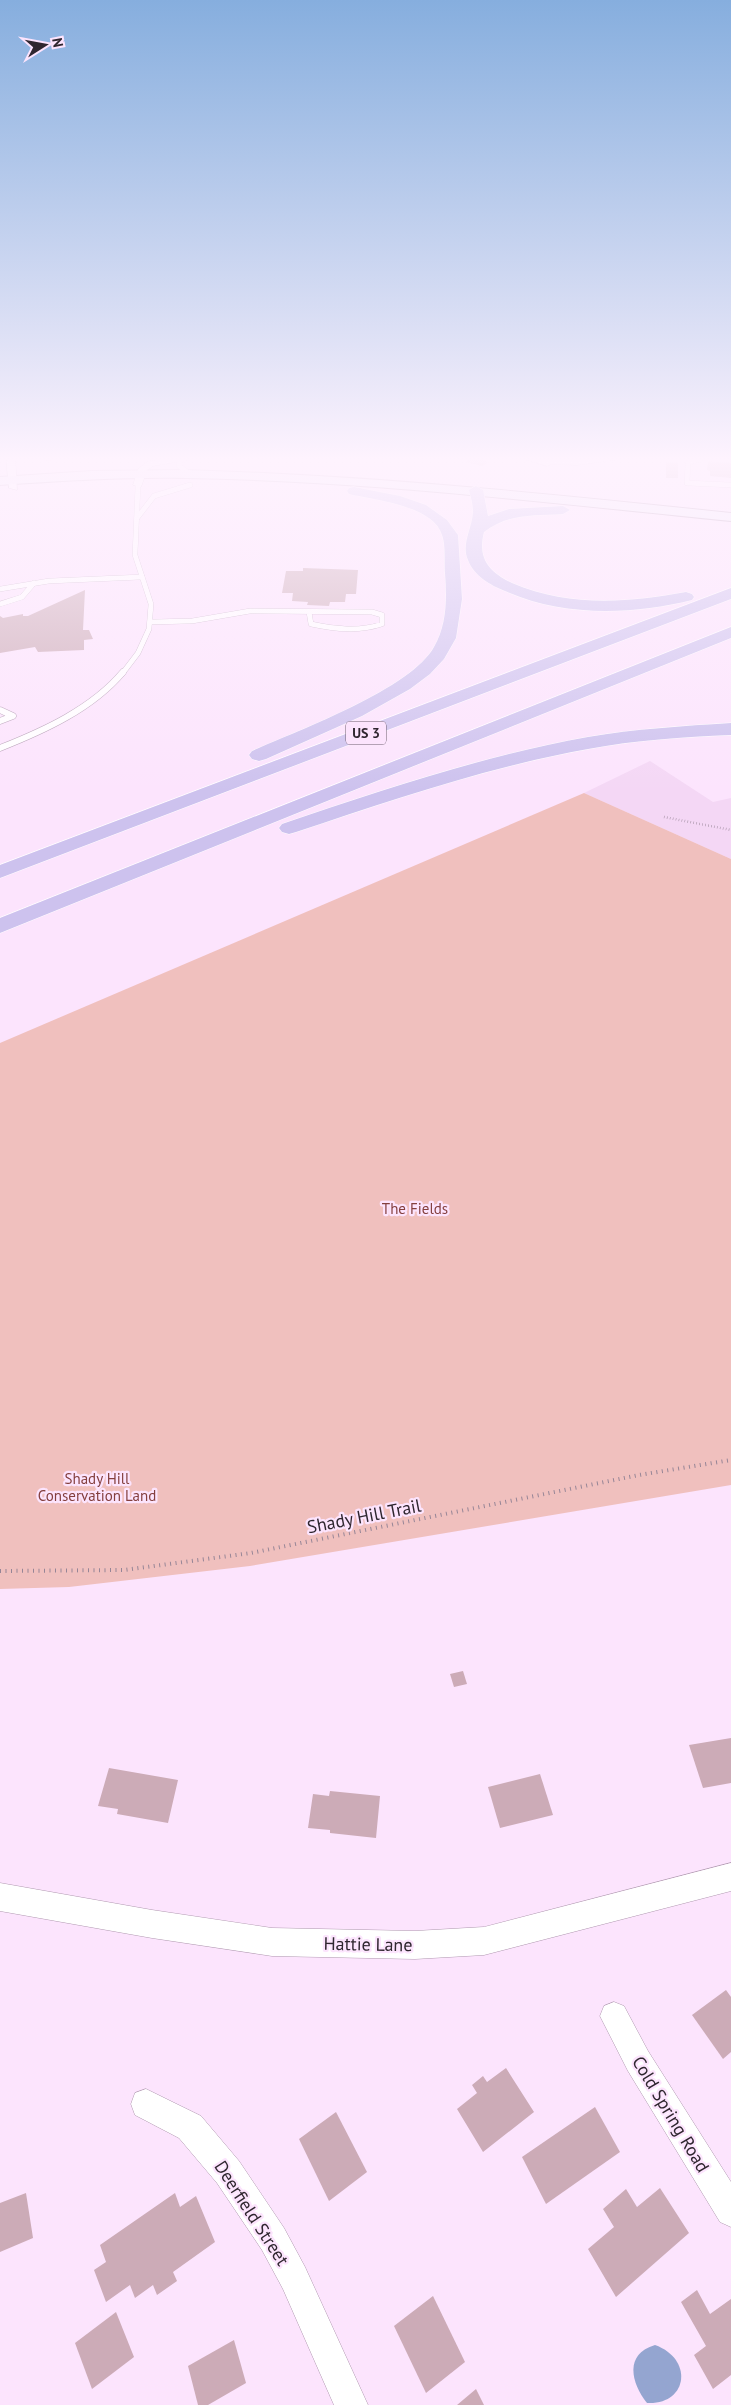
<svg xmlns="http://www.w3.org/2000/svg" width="731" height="2405" font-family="'PT Sans',sans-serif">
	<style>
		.built { fill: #f4d7f5 }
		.green { fill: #f0c0be }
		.water { fill: #94a5d0 }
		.building { fill: #ccabb7 }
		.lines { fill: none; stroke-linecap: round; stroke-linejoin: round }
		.lane-far1-casing { stroke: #b099b0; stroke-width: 5.5 }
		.lane-casing { stroke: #b099b0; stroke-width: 7 }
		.street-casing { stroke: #b099b0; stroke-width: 1 }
		.secondary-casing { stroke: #b099b0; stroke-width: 2 }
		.highway-casing { stroke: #fff; stroke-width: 1 }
		.path-far1 { stroke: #968596; stroke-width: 2.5; stroke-dasharray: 0.5 2.5; stroke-linecap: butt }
		.path { stroke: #968596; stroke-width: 4; stroke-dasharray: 1 4.5; stroke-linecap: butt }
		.lane-far1 { stroke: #fff; stroke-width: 5 }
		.lane { stroke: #fff; stroke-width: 6 }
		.street { fill: #fff; fill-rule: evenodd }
		.secondary { fill: #f0edfa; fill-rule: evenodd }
		.highway { fill: #cdc2ee; fill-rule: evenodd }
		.labels { text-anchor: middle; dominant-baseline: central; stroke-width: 4.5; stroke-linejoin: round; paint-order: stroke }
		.shield { fill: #fce4fd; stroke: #6c5f6d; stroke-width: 1 }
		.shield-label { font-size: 14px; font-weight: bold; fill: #2f262f }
		.park-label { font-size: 15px; fill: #843f3e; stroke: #fce4fd }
		.near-street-label { font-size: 18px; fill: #2f262f; stroke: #fce4fd }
	</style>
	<rect width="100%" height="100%" fill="#fce4fd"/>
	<polygon class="built" points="650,761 713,802 731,798 731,859 584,793"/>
	<polygon class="green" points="584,793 731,859 731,1485 250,1566 69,1587 0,1589 0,1043"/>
	<path class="water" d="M 655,2345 C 694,2359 688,2405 647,2403 C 631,2383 624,2354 655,2345 Z"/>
	<g class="building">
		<polygon points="52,455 58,455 61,459 45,461 42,456"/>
		<polygon points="473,458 489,462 482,466 466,462"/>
		<polygon points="708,461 731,463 731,478 710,476 710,471 707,470"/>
		<polygon points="666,462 678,463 678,478 666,478"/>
		<polygon points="303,568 358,570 356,594 346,594 345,602 330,602 329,606 307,605 308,602 292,601 293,593 282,593 286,571 303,571"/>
		<polygon points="85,590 83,630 89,630 93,639 84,640 84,650 38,652 35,647 0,653 0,616 3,618 23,614 23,616 28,616"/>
		<polygon points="463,1671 467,1684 454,1687 450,1674"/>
		<polygon points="731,1738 731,1783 703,1788 689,1745"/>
		<polygon points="109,1768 178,1780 168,1823 117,1814 118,1809 98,1806"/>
		<polygon points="540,1774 553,1815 500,1828 488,1787"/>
		<polygon points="330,1791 380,1796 376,1838 330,1833 330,1830 308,1828 313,1794 329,1796"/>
		<polygon points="726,1990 731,1997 731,2052 723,2059 692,2015"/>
		<polygon points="506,2068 534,2112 483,2152 457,2109 477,2093 472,2085 483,2076 487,2082"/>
		<polygon points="595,2107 620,2152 546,2204 522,2157"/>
		<polygon points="336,2112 367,2172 329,2201 299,2139"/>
		<polygon points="660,2188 689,2233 616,2297 588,2249 614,2227 603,2209 626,2189 637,2207"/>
		<polygon points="26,2193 33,2238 0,2252 0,2203"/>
		<polygon points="175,2193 180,2207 196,2196 215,2242 173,2272 177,2281 157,2295 153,2285 135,2298 130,2285 106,2302 94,2270 106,2262 100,2245"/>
		<polygon points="697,2290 710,2314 731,2299 731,2375 713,2389 694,2355 706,2346 681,2302"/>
		<polygon points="433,2296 465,2362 426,2393 394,2326"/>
		<polygon points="116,2312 134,2357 92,2389 75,2343"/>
		<polygon points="234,2340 246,2383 208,2405 198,2405 188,2366"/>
		<polygon points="476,2389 484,2405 457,2405"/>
	</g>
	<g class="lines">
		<g class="lane-far1-casing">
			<g id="lane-far1">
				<polyline points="712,455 688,463 687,483 731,485"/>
				<polyline points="186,457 180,460 179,466 190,474"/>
				<polyline points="137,518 154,496 190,485"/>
				<polyline points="0,589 49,581 142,577"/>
				<polyline points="0,604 22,597 34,583"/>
				<path d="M 150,622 L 192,621 L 250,611 L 372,612 L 382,615 L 382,624 C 359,632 335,629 311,624 L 309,612"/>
				<polyline points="122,674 138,653 149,629 151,604 135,555 138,485"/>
			</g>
		</g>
		<g class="lane-casing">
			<g id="lane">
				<polyline points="0,710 13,716 0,721"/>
				<path d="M 0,748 C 43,731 92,709 123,672"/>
			</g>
		</g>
		<g class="street-casing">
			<g id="street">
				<polygon points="6,455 15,455 17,490 9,488"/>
				<polygon points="186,455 204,455 199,458 153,466 147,470 141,487 133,485 138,469 147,462"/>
				<polygon points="512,455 577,459 611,455 633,455 628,458 577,465 551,464 547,466"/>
				<polygon points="731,1863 731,1891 484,1955 415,1959 272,1956 152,1938 0,1911 0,1883 152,1910 272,1928 415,1931 484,1927"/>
				<polygon points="614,2002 624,2006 648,2051 731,2182 731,2227 720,2222 628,2071 600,2016 604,2006"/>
				<polygon points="146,2089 201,2116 239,2161 284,2228 305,2267 368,2405 334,2405 283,2289 262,2250 217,2183 179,2138 135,2115 131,2104 135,2093"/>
			</g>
		</g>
		<g class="secondary-casing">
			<path id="secondary" d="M 183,470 C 367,475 549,494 731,513 L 731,521 C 549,503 368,481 185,478 C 123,477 62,481 0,485 L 0,477 L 92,471 Z"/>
		</g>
		<g class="highway-casing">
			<g id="highway">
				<path d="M 476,486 L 483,490 L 488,516 L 509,509 L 563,506 L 570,510 L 563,514 C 533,516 509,513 484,532 C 477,558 489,572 512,583 C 568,607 627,603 686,592 L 692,594 L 694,597 L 692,600 C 632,615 562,617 505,591 C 490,585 474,576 468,560 C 461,544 472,529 473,512 C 473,505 471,497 469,490 Z"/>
				<path d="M 354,487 L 400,496 L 426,505 L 447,520 L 458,535 L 462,599 L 456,638 L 444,659 L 430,674 L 410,689 L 362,716 L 266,759 L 259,761 L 252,759 L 249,755 L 252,751 C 297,731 411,689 434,647 C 447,625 447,598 445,573 C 444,562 446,546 442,535 C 433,505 374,500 349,494 L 347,491 L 349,488 Z"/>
				<polygon points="731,588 731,599 0,878 0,865"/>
				<polygon points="731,627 731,638 0,933 0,918"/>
				<path d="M 731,723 L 731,735 C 683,737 635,740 588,749 C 488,767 392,800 296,832 L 289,834 L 282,832 L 279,828 L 282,824 C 382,790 483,756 588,737 C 635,729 683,726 731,723 Z"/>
			</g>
		</g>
		<polyline class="path-far1" points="664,817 731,830"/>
		<polyline class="path" points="0,1571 124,1570 251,1553 639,1475 731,1460"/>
		<use href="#lane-far1" class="lane-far1"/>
		<use href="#lane" class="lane"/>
		<use href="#street" class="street"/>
		<use href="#secondary" class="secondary"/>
		<use href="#highway" class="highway"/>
	</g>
	<linearGradient id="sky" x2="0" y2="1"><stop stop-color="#86aede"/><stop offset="0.58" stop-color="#fef3fe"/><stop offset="1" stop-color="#fef3fe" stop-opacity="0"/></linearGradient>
	<rect width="731" height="791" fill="url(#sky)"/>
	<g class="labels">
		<rect class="shield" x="346" y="721.5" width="40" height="23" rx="4"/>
		<g class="shield-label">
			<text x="366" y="733">US 3</text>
		</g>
		<g class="park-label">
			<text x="415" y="1208">The Fields</text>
			<text x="97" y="1478">Shady Hill<tspan x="97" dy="17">Conservation Land</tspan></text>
		</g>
		<g class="near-street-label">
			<text transform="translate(364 1516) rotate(-11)">Shady Hill Trail</text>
			<text transform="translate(368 1944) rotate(1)">Hattie Lane</text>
			<text transform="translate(671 2114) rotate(59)">Cold Spring Road</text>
			<text transform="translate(252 2213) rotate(57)">Deerfield Street</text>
		</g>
	</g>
	<g transform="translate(45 45) rotate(79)" stroke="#fce4fd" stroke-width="4" paint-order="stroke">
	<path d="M0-4L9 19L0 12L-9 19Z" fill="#2f262f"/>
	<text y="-8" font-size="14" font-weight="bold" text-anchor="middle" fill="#2f262f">N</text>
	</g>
</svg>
